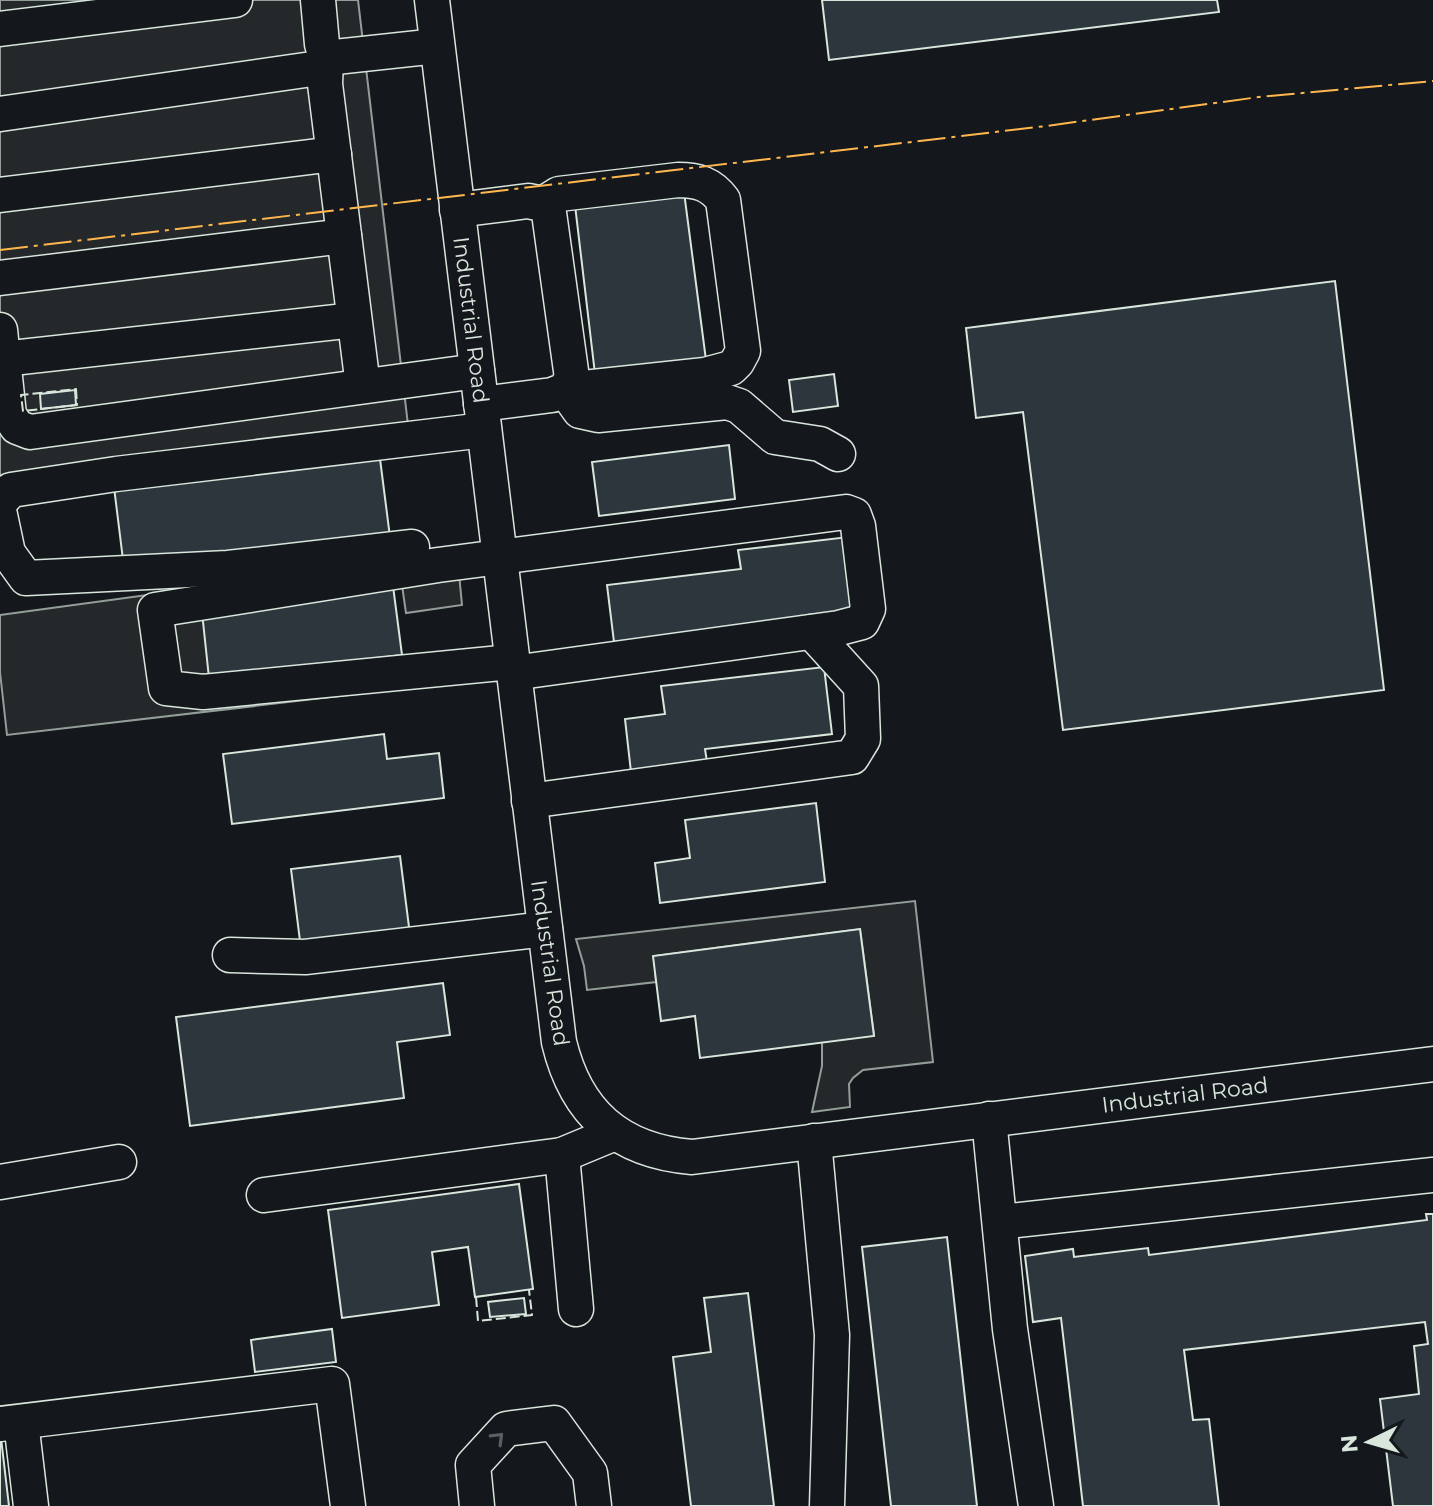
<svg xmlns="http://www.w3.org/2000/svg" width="1433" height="1506" font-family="Montserrat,sans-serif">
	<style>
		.parking { fill: #24282b; stroke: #939e99; stroke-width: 2 }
		.building { fill: #2c363c; stroke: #d8e6dc; stroke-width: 2 }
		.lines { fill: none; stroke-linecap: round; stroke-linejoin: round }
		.minor-casing { stroke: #d8e6dc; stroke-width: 37 }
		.minor { stroke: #14181c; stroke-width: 34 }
		.fence { stroke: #d8e6dc; stroke-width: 2; stroke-dasharray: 10 4; stroke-linecap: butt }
		.power { stroke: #ffb74d; stroke-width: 2; stroke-dasharray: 28 6 4 6; stroke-linecap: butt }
		.oneway { stroke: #59605f }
		.labels { text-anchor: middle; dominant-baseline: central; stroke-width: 6; stroke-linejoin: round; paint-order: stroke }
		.street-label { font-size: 22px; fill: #d8e6dc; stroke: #14181c }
	</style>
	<rect width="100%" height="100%" fill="#14181c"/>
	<g class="parking">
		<polygon points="0,0 358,0 408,425 0,475"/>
		<polygon points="457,553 462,605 406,613 402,585 210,678 402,655 403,665 443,684 7,735 0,672 0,615"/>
		<polygon points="915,901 933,1062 863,1070 853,1078 849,1084 850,1107 812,1112 822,1066 822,1042 874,1035 860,929 654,956 656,982 587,990 584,966 576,939"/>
	</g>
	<g class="building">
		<polygon points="822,0 1217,0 1219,12 829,60"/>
		<polygon points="684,192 706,360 595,374 575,205"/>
		<polygon points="1335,281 1384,690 1063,730 1023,412 976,418 966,328"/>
		<polygon points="834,374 838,406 793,412 789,380"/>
		<polygon points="75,390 76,405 41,409 40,394"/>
		<polygon points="729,445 735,499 599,516 592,462"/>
		<polygon points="379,451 390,537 124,568 114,487"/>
		<polygon points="848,537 857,612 614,642 607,585 741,569 738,550"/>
		<polygon points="393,586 402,655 209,678 202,612"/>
		<polygon points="824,667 832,734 705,749 707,762 631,772 625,719 665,714 661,686"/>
		<polygon points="384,734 387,759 439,753 444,798 232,824 223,754"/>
		<polygon points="816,803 825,882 660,903 655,863 690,858 685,820"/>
		<polygon points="400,856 410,935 301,949 291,869"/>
		<polygon points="860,929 874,1036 700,1058 695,1016 661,1021 653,956"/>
		<polygon points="443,983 450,1035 397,1042 404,1098 190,1126 176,1017"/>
		<polygon points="519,1184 533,1289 475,1297 468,1247 432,1252 439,1305 342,1318 328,1210"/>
		<polygon points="1426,1214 1433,1214 1433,1506 1393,1506 1380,1399 1419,1394 1414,1346 1428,1344 1425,1322 1184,1350 1193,1420 1209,1419 1219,1506 1083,1506 1061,1318 1033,1322 1025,1256 1073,1249 1074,1257 1148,1248 1149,1255 1427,1220"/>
		<polygon points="947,1237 977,1506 891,1506 862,1247"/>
		<polygon points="748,1293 774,1506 691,1506 673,1357 711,1352 704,1298"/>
		<polygon points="524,1298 526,1314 490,1317 488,1302"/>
		<polygon points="332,1329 336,1362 255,1372 251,1340"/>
		<polygon points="0,1438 1,1438 9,1506 0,1506"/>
	</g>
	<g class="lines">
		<g class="minor-casing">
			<g id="minor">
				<polyline points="318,0 322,44 326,58 437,46"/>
				<path d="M 432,0 L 559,1042 C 576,1113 619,1151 692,1157 L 1433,1064"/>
				<polyline points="0,29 235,0"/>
				<polyline points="326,58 325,84 363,386"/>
				<polyline points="0,114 326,67"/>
				<polyline points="0,195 334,154"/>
				<path d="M 543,204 L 559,194 L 678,180 C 698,180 711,184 723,200 L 743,351 L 737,362 L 731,368 L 705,375 L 565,390 L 580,411 L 598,415 L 727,402 L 739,406 L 775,437 L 820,444 L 838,454"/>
				<polyline points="457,210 528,201 543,204 549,213 572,378 565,390 552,395 481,404"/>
				<polyline points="0,278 344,236"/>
				<polyline points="0,330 9,415 17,427 30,432 477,371"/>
				<polyline points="3,359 354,320"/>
				<polyline points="0,502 11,490 116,474 484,430"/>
				<polyline points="0,515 8,553 26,578 228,568 412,547"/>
				<polyline points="511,662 203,692 166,688 155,610 438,565 846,512 854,515 858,526 868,609 862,622 839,628 513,673"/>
				<polyline points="529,801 852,757 863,739 861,686 812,632"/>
				<polyline points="230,955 305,957 545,929"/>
				<polyline points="989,1119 1010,1329 1036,1506"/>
				<polyline points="814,1141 832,1335 827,1506"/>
				<polyline points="562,1155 576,1309"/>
				<polyline points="0,1182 119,1162"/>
				<polyline points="264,1195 562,1155 615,1133"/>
				<polyline points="1000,1222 1433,1175"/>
				<polyline points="21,1422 31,1506"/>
				<polyline points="0,1424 332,1384 348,1506"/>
				<polyline points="477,1506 473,1465 506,1429 554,1423 590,1473 594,1506"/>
			</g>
		</g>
		<use href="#minor" class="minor"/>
		<g class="fence">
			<polygon points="76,389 77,405 23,411 21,395"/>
			<polyline points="476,1297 478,1321 532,1315 529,1290"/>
		</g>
		<polyline class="power" points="0,250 1046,126 1259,97 1433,81"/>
	</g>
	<defs><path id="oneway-chevron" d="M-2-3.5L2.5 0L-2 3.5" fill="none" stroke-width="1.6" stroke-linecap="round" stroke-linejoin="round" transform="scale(2)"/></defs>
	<use class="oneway" href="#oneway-chevron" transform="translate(498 1438) rotate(-45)"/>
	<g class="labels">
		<g class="street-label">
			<text transform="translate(471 320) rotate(83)">Industrial Road</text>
			<text transform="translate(550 963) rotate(82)">Industrial Road</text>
			<text transform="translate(1185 1095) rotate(-7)">Industrial Road</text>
		</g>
	</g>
	<g transform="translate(1369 1442) rotate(265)" stroke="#14181c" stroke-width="6" paint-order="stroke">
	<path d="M0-6L14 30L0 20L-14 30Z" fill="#d8e6dc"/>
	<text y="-12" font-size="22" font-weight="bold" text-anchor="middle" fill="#d8e6dc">N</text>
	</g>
</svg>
